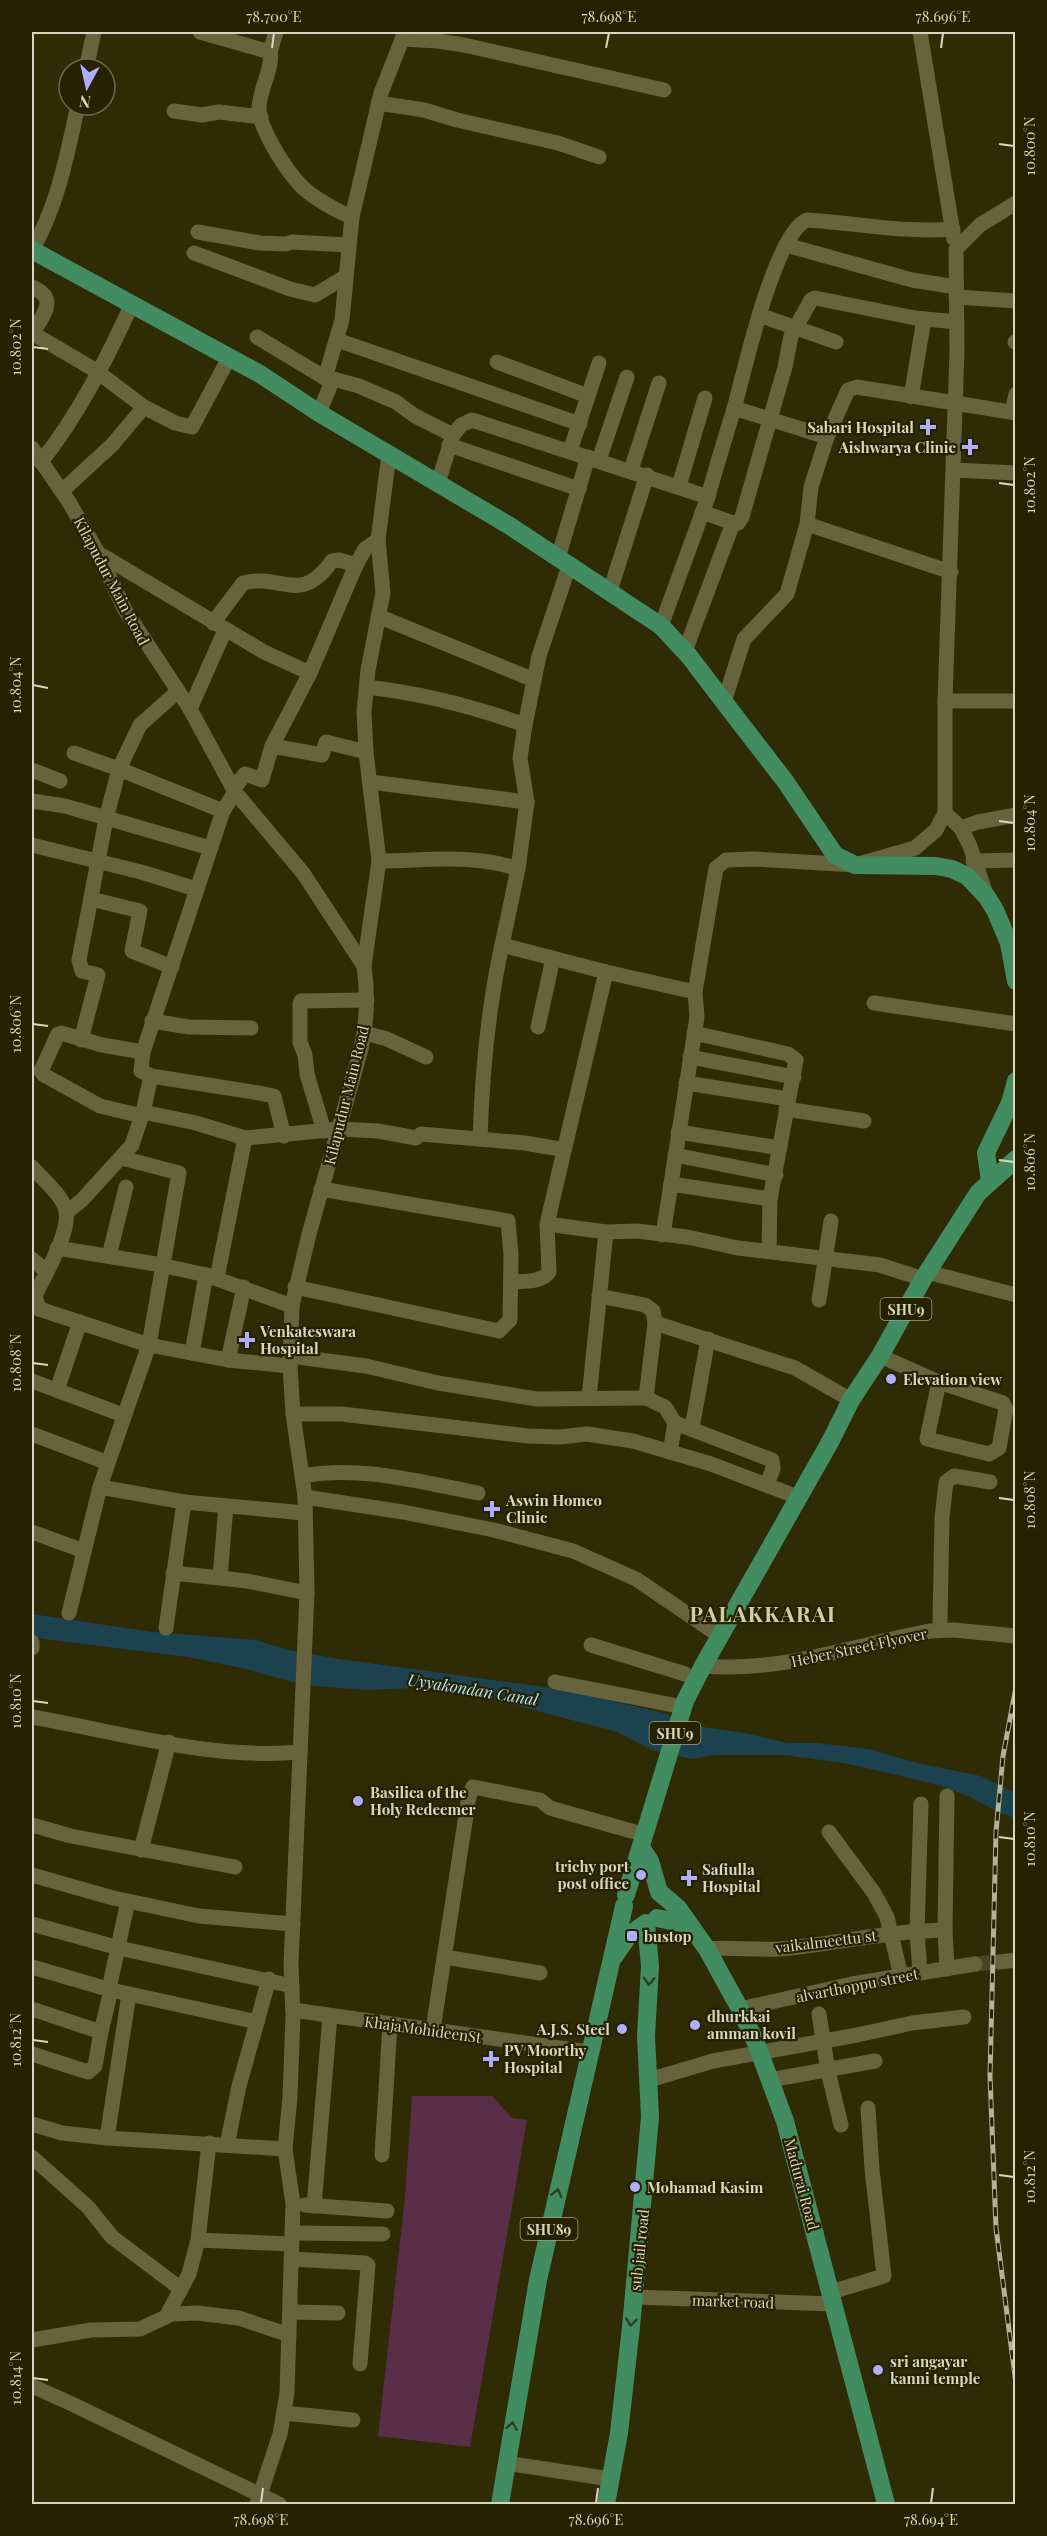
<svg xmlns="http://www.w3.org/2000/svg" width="1047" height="2536" font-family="'Playfair Display',serif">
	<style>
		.green { fill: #5a2d49 }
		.water { fill: #1c424f }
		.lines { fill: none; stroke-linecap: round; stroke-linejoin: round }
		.minor-tunnel { stroke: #484520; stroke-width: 15; stroke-dasharray: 15 8; stroke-linecap: butt }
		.minor { stroke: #67633d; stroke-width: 15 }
		.major { stroke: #428c62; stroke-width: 18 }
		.rail-casing { stroke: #b5b29a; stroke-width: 5 }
		.rail { stroke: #262100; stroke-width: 3; stroke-dasharray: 9; stroke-linecap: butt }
		.oneway { stroke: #2e411d }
		.ticks { fill: none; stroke: #d8d6c1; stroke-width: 2 }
		.poi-dot { fill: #aeaefb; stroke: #262100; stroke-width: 2 }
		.labels { text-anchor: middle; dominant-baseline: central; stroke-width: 4.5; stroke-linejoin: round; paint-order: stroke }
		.shield { fill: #262100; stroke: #a3a087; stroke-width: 1.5 }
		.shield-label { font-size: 14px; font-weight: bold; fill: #d8d6c1 }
		.poi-label { font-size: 15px; font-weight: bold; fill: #d8d6c1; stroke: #262100; text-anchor: start }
		.street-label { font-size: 15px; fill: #d8d6c1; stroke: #262100 }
		.water-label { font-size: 16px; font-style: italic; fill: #b1e6fa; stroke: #262100 }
		.district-label { font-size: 21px; font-weight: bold; letter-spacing: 1.5px; fill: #d3cfa5; stroke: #262100 }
		.neatline { fill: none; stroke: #d8d6c1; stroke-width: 2 }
		.ticks-label { font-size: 15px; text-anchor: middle; fill: #d8d6c1 }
	</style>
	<rect width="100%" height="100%" fill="#2f2b04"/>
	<polygon class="green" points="412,2096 492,2096 512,2118 527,2120 470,2447 378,2436 405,2197"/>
	<polygon class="water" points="32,1614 153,1632 256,1640 288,1650 339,1659 559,1689 664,1713 696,1726 745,1733 788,1743 817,1743 869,1749 917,1763 981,1776 1015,1793 1015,1818 1000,1813 972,1798 942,1786 901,1776 844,1763 784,1755 715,1755 692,1759 652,1750 617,1732 477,1695 418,1688 364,1690 303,1685 246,1669 188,1657 44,1639 32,1636"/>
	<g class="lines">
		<polyline class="minor-tunnel" points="975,1964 999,1962"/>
		<g class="minor">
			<path d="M 200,32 L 270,52 C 274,67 258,92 259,110 C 261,132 290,178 308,192 C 321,202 337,211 352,217 L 342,320 L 325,378 L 333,379 L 319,413"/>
			<polyline points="920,32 954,239"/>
			<polyline points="402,39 438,41 464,45 664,90"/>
			<polyline points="270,52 276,32"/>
			<polyline points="86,69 94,32"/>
			<polyline points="378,103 424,110 457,120 558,143 599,157"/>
			<polyline points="174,111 202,115 219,112 261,117"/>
			<polyline points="352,217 381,93 405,32"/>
			<polyline points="198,232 260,243 286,244 292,242 348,245"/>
			<polyline points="786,245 912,280 956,287"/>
			<path d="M 32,250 C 58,205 67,155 78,105"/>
			<polyline points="194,253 290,289 315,295 345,277"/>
			<path d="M 32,287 C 60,299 42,315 32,335"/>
			<polyline points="956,297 1016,301"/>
			<polyline points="759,315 836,342"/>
			<polyline points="32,333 95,370 144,407"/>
			<polyline points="257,337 325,378"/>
			<polyline points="337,340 580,424"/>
			<polyline points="1015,342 1016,342"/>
			<polyline points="497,362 588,396"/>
			<polyline points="333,379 359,386 396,402 415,416 453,435 438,483"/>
			<polyline points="911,397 924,319"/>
			<polyline points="734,408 827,437"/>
			<polyline points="1012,412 1016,394"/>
			<polyline points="453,435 461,425 472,420 708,497 661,626"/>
			<polyline points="449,445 579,489"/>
			<path d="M 32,448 L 69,502 L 98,553 L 125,610 L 190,709 L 235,792 L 303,873 L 364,966 C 368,994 367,1022 361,1049 L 309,1234 L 292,1306 L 290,1366 L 293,1414 L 305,1497 L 307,1593 L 291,1964 L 293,2016 L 290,2097 L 285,2149 L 293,2204 L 287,2393 L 280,2434 L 257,2504"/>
			<polyline points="570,451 599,363"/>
			<polyline points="599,460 627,377"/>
			<path d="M 41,462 C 79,414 106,360 132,304"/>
			<polyline points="631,470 659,383"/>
			<polyline points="954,470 1016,473"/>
			<polyline points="679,486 705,398"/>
			<polyline points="62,491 112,445 144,407 175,423 192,427 229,358"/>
			<path d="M 708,497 C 716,467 725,438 734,409 C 744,373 774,234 807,220 C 856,223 903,233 953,229"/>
			<polyline points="702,512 733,523 738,523 742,517 785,367 791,336 811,300 815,298 915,318 957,322"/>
			<polyline points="807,524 951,572"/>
			<polyline points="98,553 264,652 310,673 356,565 365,549 378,540"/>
			<polyline points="558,558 588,457"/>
			<polyline points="610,591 647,475"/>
			<polyline points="378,616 534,680"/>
			<path d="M 213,623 L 243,583 C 282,573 300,606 332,561 L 339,560 L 356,565"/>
			<polyline points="685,651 733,523"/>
			<path d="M 366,687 C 421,693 472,706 525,725 L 539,656 L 569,566"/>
			<polyline points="945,701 1016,701"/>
			<polyline points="724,702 744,639 787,594 807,524 811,487 827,437 848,390 857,387 1016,413"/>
			<polyline points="190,709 225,630"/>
			<polyline points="272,746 322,755 326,742 366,752"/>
			<polyline points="74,753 119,769 223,811"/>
			<polyline points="32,770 60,781"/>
			<polyline points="370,782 527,802"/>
			<polyline points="234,788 245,774 262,780 272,746 310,673"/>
			<polyline points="32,801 65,806 210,848"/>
			<polyline points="961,828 978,822 1016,815"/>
			<polyline points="32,845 141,872 196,889"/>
			<path d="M 379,861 C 426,861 472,853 518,869 L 502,945"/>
			<polyline points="973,861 1016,860"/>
			<polyline points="518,869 527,802 520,758 525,725"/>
			<polyline points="986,894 970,846 961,828 945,813 945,701 957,351 956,249 980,225 1016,203"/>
			<polyline points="91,899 140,911 132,951 172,967"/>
			<polyline points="364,966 379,861 366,752 364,712 368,670 383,593 378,540 389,455"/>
			<polyline points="874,1003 1016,1024"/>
			<polyline points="152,1021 189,1027 251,1028"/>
			<polyline points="538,1027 553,958"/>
			<polyline points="365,1033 387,1039 426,1057"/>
			<polyline points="694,1033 788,1054 796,1060 770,1199 769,1251"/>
			<polyline points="81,1040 98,975 82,971 79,960 106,819 119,769 140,725 177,692"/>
			<polyline points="690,1057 794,1077"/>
			<polyline points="151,1076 141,1071 143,1052 223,811 235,792"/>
			<polyline points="686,1083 788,1099"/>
			<polyline points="786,1109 864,1121"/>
			<polyline points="143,1112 151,1076 259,1093 274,1096 284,1136"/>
			<polyline points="142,1116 100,1106 44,1075 41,1071 58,1034 61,1033 102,1045 143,1052"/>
			<polyline points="324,1131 307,1074 305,1055 300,1042 300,1004 301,1001 367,1000"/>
			<polyline points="678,1132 780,1148"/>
			<path d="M 480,1139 C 482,1074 488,1008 502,945 L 606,972 L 695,992"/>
			<polyline points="564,1151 606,972"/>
			<polyline points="675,1155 776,1175"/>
			<path d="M 32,1167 C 42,1179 64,1196 66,1212 C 70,1233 44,1276 35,1296 L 39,1309 L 149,1345 L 228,1360 L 290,1366"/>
			<polyline points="671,1184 770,1199"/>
			<polyline points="67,1212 82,1200 132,1145 143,1112 196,1123 245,1138 340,1129 378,1131 416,1138 421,1134 525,1143 560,1149 564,1151 547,1224 606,1232 637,1231 687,1237 738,1248 880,1265 923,1279"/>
			<polyline points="663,1235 697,1017 695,992 716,868 726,860 754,859 855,865 915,848 936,830 945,813"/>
			<polyline points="57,1248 156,1264 206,1275 292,1306"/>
			<polyline points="109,1256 126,1187"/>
			<polyline points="32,1259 46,1271"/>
			<polyline points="927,1272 1016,1295"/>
			<polyline points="217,1278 245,1138"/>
			<path d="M 511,1282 C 522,1281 542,1283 549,1272 L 547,1224"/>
			<polyline points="295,1287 499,1331 510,1320 511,1255 508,1221 321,1189"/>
			<polyline points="599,1296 645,1305 653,1311 655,1323 795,1368 851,1400"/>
			<polyline points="819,1300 831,1221"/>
			<polyline points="192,1353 206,1275"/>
			<polyline points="290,1356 366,1366 438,1383 537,1399 646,1398 655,1323"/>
			<polyline points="880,1356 939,1382 1003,1403 1006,1409 999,1448 989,1454 927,1439 939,1382"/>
			<polyline points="228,1360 244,1287"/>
			<polyline points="32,1381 123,1415"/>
			<polyline points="57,1390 80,1322"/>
			<polyline points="589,1398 606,1232"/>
			<polyline points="646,1398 665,1407 675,1423 772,1460 773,1469 767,1484"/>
			<polyline points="293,1414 342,1414 528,1436 560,1437 587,1434 633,1441 711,1464 790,1494"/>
			<polyline points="692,1428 708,1339"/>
			<polyline points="32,1434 108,1463 100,1487 184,1502 305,1513"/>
			<polyline points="670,1452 675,1423"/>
			<polyline points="108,1463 149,1345 179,1173 122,1158"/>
			<path d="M 302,1476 C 361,1465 419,1482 478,1493"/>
			<polyline points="305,1497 403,1512 494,1530 573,1551 636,1579 714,1632"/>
			<polyline points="32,1532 84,1551"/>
			<polyline points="173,1573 247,1581 307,1593"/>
			<polyline points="220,1577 226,1506"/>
			<polyline points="69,1613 100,1487"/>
			<polyline points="940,1622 942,1518 946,1482 954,1476 990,1482"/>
			<polyline points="166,1628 184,1502"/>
			<polyline points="32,1642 32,1648"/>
			<polyline points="591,1645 685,1674"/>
			<path d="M 703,1666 C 780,1673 855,1645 931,1631 L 954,1630 L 1016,1636"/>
			<polyline points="555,1682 673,1705"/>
			<path d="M 32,1717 C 119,1732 210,1760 300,1752"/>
			<polyline points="32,1825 71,1836 235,1867"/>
			<polyline points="829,1832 874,1893 887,1917 901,1976"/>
			<polyline points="141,1850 169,1742"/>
			<polyline points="32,1875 113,1898 199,1916 293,1924"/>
			<polyline points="32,1924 119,1948 292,1986"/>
			<path d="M 707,1949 C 735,1946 763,1952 790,1948 C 842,1942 892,1931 945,1930"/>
			<polyline points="445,1957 540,1973"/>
			<polyline points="999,1962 1016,1960"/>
			<polyline points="32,1967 111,1990 257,2022 269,1979"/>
			<polyline points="947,1969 945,1930 947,1796"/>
			<polyline points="920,1973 917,1931 921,1804"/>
			<polyline points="109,1989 128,1901"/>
			<polyline points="32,2009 101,2032 111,1990"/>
			<polyline points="740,2009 852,1984 975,1964"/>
			<polyline points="293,2010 589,2052"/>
			<polyline points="819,2014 828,2071 841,2125"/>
			<polyline points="433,2029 469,1796 473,1787 540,1800 550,1808 635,1832"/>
			<polyline points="32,2054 88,2072 95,2066 101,2032"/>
			<polyline points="649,2080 713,2061 857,2035 912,2023 964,2017"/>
			<polyline points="770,2080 875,2061"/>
			<polyline points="32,2124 62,2133 107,2138 285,2149"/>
			<polyline points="107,2138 129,1994"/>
			<polyline points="227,2145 239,2086 257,2022"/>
			<polyline points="382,2155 390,2024"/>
			<polyline points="32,2157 88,2207 112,2237 181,2289"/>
			<polyline points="305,2205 387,2211"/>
			<polyline points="314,2206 330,2016"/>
			<polyline points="292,2233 383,2234"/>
			<polyline points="198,2240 292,2244"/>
			<polyline points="291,2259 365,2263 368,2265 360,2364"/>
			<polyline points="831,2292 884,2276 872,2169 868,2108"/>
			<polyline points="634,2297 833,2304"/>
			<polyline points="290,2312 338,2313"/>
			<polyline points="166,2317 189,2274 198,2240 209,2143"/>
			<polyline points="32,2340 91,2330 140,2329 172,2314 197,2313 239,2318 289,2335"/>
			<polyline points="32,2386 72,2404 279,2504"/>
			<polyline points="284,2413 353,2420"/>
			<polyline points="506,2463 611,2479"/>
		</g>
		<g class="major">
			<polyline points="32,250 260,374 319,413 510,526 661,626 689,656 734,715 785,781 835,855 855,865 936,866 952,869 967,876 987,897 995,910 1009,943 1016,981"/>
			<polyline points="990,1181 986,1153 1010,1103 1016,1081"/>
			<polyline points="642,1849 650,1861 659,1892 678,1908 707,1949 740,2009 756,2043 785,2121 886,2504"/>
			<polyline points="626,1895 685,1701 703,1666 830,1442 851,1400 880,1356 923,1279 978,1193 1016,1159"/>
			<polyline points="657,1918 690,1925"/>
			<polyline points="500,2504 538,2280 624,1906"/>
			<polyline points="606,2504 619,2433 631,2327 650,2117 646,2036 650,1966 646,1923 629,1935 614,1957"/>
		</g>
		<g class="rail-casing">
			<polyline id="rail" points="1016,1687 1003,1756 996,1832 990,2076 996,2228 1016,2384"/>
		</g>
		<use href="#rail" class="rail"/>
	</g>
	<defs><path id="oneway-chevron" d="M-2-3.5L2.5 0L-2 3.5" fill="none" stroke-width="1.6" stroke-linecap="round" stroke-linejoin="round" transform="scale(1.5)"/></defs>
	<g class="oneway">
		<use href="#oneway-chevron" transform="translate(649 1981) rotate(93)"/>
		<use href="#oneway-chevron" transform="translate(557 2193) rotate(-77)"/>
		<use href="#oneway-chevron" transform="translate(631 2322) rotate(96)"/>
		<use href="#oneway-chevron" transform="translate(512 2426) rotate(-80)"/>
	</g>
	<path class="ticks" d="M 272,48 L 274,33M 606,48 L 609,33M 941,48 L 943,33M 999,144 L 1014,146M 33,347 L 48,349M 999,483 L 1014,485M 33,685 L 48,688M 999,821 L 1014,823M 33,1024 L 48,1026M 999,1160 L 1014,1162M 33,1363 L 48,1365M 999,1498 L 1014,1500M 33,1701 L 48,1703M 999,1837 L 1014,1839M 33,2040 L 48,2042M 999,2175 L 1014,2177M 33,2378 L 48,2380M 261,2503 L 263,2488M 596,2503 L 598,2488M 931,2503 L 933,2488"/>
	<g class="poi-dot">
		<path d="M925 418h6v6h6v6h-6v6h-6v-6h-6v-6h6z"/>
		<path d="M967 438h6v6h6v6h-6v6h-6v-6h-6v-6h6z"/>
		<path d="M244 1331h6v6h6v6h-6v6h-6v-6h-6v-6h6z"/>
		<circle cx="891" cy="1379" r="6"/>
		<path d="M489 1500h6v6h6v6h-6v6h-6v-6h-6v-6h6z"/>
		<circle cx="358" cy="1801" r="6"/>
		<circle cx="641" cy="1875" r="6"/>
		<path d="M686 1869h6v6h6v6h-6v6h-6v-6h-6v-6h6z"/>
		<rect x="626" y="1930" width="12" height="12" rx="3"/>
		<circle cx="695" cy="2025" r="6"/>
		<circle cx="622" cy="2029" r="6"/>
		<path d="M488 2050h6v6h6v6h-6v6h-6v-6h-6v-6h6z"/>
		<circle cx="635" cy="2187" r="6"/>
		<circle cx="878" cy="2370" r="6"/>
	</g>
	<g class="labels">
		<g class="shield">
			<rect x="880.5" y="1298" width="51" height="22" rx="4.5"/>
			<rect x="649.5" y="1722" width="51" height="22" rx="4.5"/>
			<rect x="520.5" y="2218" width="57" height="22" rx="4.5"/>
		</g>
		<g class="shield-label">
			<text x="906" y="1309">SHU9</text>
			<text x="675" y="1733">SHU9</text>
			<text x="549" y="2229">SHU89</text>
		</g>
		<g class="poi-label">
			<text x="914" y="427" text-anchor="end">Sabari Hospital</text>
			<text x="956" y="447" text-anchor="end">Aishwarya Clinic</text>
			<text x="260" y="1331">Venkateswara<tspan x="260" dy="17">Hospital</tspan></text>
			<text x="903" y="1379">Elevation view</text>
			<text x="506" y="1500">Aswin Homeo<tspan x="506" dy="17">Clinic</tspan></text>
			<text x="370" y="1792">Basilica of the<tspan x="370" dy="17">Holy Redeemer</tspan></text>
			<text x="629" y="1866" text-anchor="end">trichy port<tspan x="629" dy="17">post office</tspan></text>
			<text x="702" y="1869">Safiulla<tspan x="702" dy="17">Hospital</tspan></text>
			<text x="644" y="1936">bustop</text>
			<text x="707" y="2016">dhurkkai<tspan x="707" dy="17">amman kovil</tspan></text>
			<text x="610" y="2029" text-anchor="end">A.J.S. Steel</text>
			<text x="504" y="2050">PV Moorthy<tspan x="504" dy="17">Hospital</tspan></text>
			<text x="647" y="2187">Mohamad Kasim</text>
			<text x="890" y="2361">sri angayar<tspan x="890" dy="17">kanni temple</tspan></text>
		</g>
		<g class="street-label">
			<text transform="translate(112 581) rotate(62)">Kilapudur Main Road</text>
			<text transform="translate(346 1095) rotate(-76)">Kilapudur Main Road</text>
			<text transform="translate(859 1647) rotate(-12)">Heber Street Flyover</text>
			<text transform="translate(826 1941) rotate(-7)">vaikalmeettu st</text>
			<text transform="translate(857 1985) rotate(-11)">alvarthoppu street</text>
			<text transform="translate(423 2029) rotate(8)">KhajaMohideenSt</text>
			<text transform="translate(802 2184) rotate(75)">Madurai Road</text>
			<text transform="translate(639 2250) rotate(-84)">sub jail road</text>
			<text transform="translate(733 2301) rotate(2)">market road</text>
		</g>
		<g class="water-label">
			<text transform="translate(473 1689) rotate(9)">Uyyakondan Canal</text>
		</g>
		<g class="district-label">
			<text x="763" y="1613">PALAKKARAI</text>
		</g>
	</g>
	<rect width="1047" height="2536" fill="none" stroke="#262100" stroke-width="66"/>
	<g transform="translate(87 87) rotate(188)"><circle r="28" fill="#262100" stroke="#6d694d" stroke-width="1.5"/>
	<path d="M0-4.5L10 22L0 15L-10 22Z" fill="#aeaefb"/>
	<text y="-9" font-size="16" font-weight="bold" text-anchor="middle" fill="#d8d6c1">N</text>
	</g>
	<rect x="33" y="33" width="981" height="2470" class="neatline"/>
	<g class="ticks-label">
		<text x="274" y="22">78.700°E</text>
		<text x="609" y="22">78.698°E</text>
		<text x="943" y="22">78.696°E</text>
		<text transform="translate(1030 146) rotate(-90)" y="5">10.800°N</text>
		<text transform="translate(16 347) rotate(-90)" y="5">10.802°N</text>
		<text transform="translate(1030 485) rotate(-90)" y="5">10.802°N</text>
		<text transform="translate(16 685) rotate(-90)" y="5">10.804°N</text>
		<text transform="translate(1030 823) rotate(-90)" y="5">10.804°N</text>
		<text transform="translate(16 1024) rotate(-90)" y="5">10.806°N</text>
		<text transform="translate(1030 1162) rotate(-90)" y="5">10.806°N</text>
		<text transform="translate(16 1363) rotate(-90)" y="5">10.808°N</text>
		<text transform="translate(1030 1500) rotate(-90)" y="5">10.808°N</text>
		<text transform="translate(16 1701) rotate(-90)" y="5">10.810°N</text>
		<text transform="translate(1030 1839) rotate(-90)" y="5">10.810°N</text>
		<text transform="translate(16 2040) rotate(-90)" y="5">10.812°N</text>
		<text transform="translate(1030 2177) rotate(-90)" y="5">10.812°N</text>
		<text transform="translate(16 2378) rotate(-90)" y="5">10.814°N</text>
		<text x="261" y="2525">78.698°E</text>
		<text x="596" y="2525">78.696°E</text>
		<text x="931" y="2525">78.694°E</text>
	</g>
</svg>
